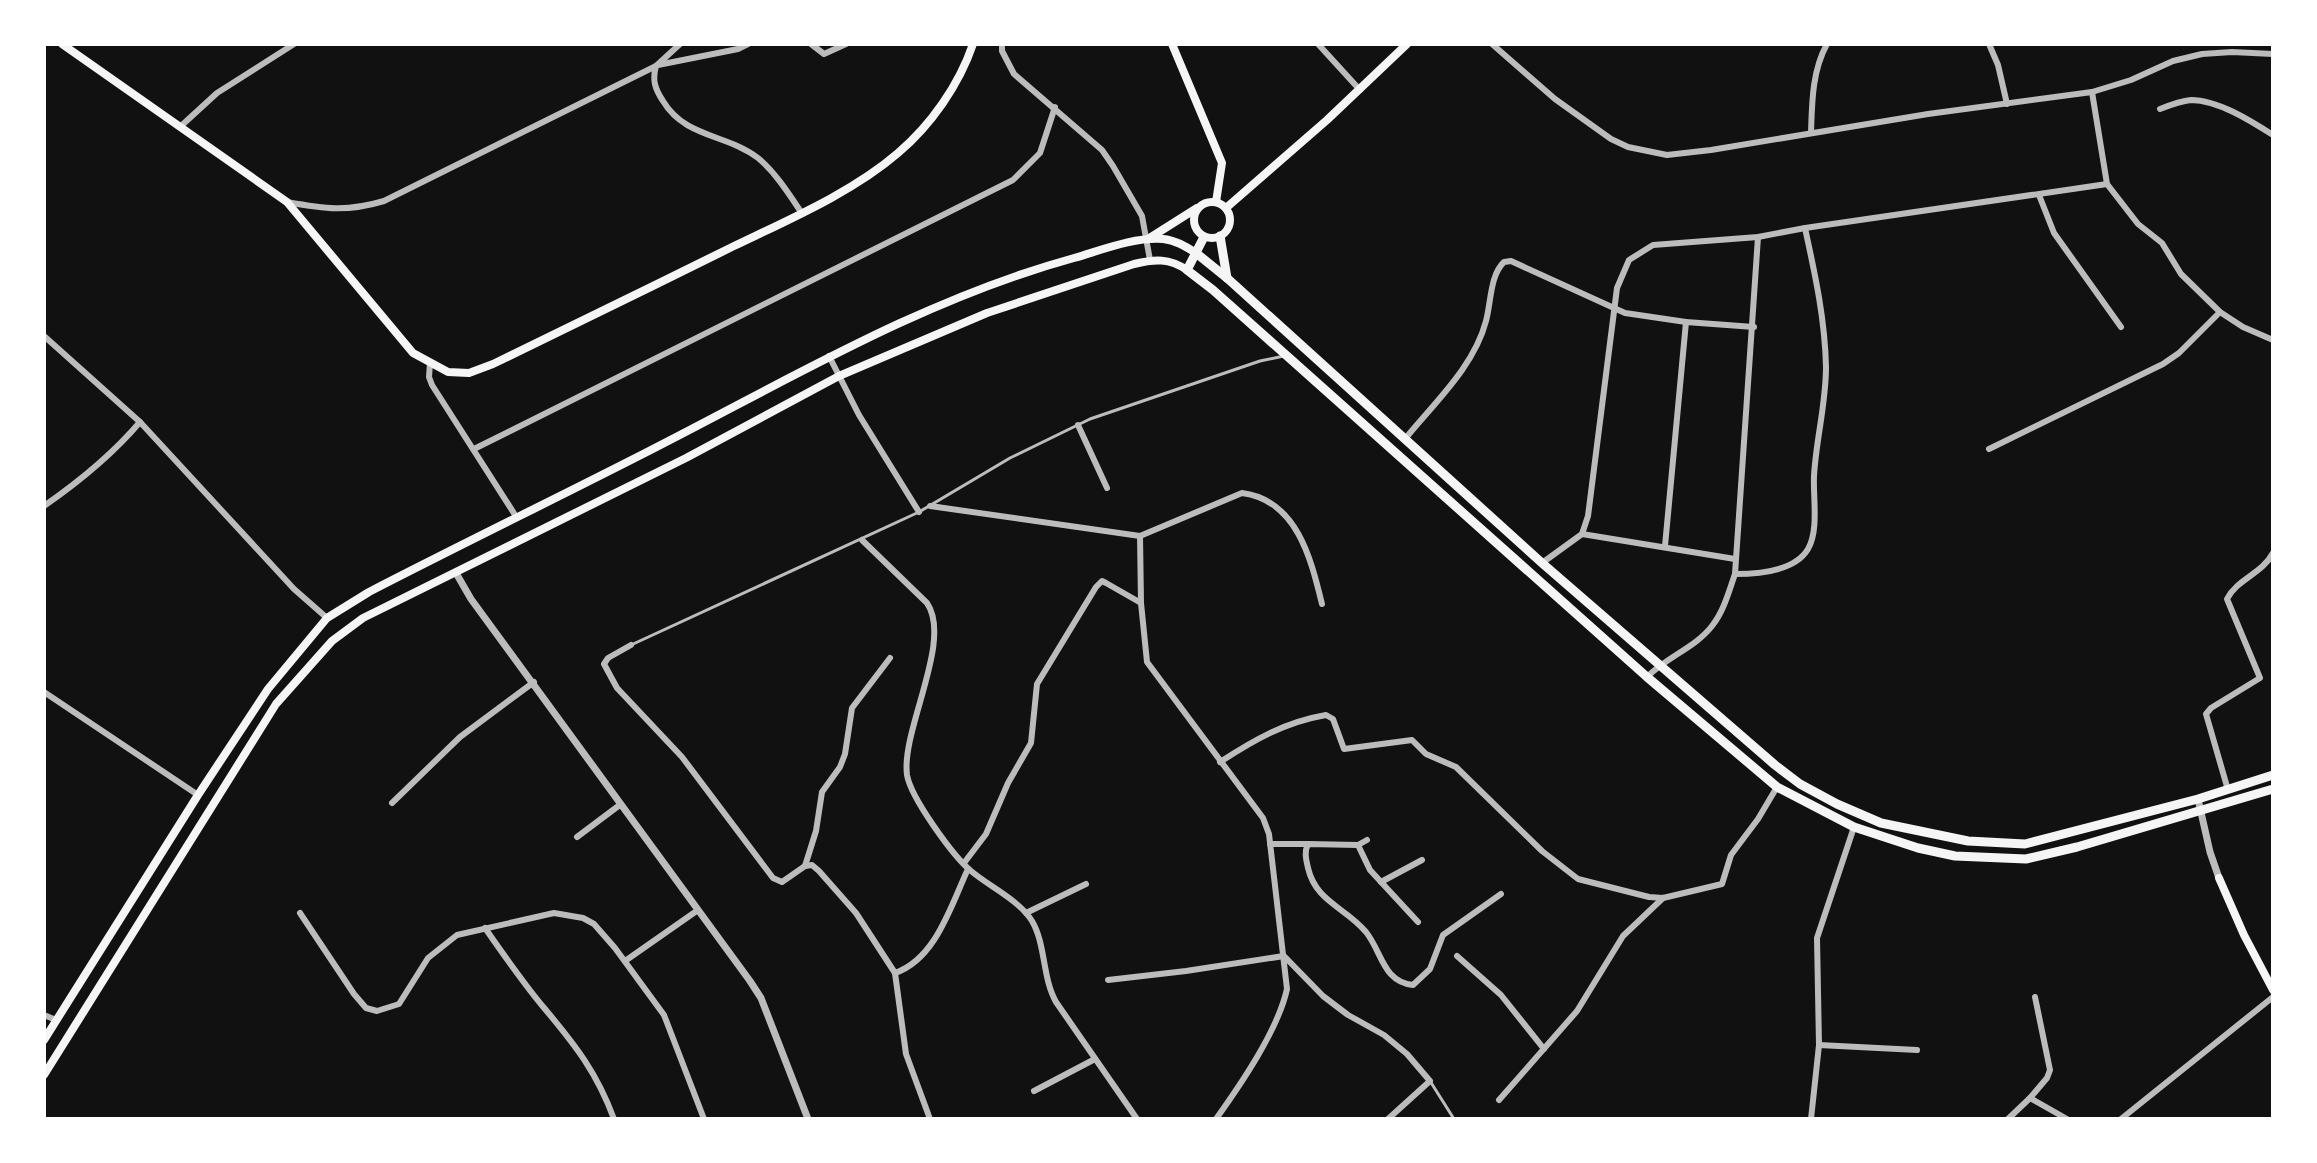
<svg xmlns="http://www.w3.org/2000/svg" width="2317" height="1163" font-family="'Open Sans',sans-serif">
	<style>
		.lines { fill: none; stroke-linecap: round; stroke-linejoin: round }
		.service { stroke: #bcbcbc; stroke-width: 3 }
		.minor { stroke: #bcbcbc; stroke-width: 6 }
		.tertiary { stroke: #bcbcbc; stroke-width: 7 }
		.secondary { stroke: #f5f5f5; stroke-width: 8 }
		.trunk { stroke: #f5f5f5; stroke-width: 9 }
	</style>
	<rect width="100%" height="100%" fill="#111"/>
	<g class="lines">
		<g class="service">
			<polyline points="631,645 919,512 1010,458 1090,419 1260,361 1284,356"/>
			<polyline points="1430,1081 1454,1119"/>
		</g>
		<g class="minor">
			<polyline points="811,44 824,54 846,44"/>
			<polyline points="1002,44 1002,51 1014,74 1102,150 1113,166 1142,216 1150,260"/>
			<polyline points="1318,44 1360,90"/>
			<polyline points="1492,44 1555,99 1611,139 1628,147 1667,155 1711,150 1928,114 2092,92 2131,80 2173,61 2202,54 2232,52 2273,54"/>
			<polyline points="1989,44 1998,65 2007,104"/>
			<polyline points="658,65 738,49 748,44"/>
			<path d="M 656,66 C 652,80 655,89 663,101 C 685,138 727,134 758,158 C 775,172 789,194 801,212"/>
			<polyline points="2092,92 2107,184 2138,224 2162,243 2181,274 2220,312 2243,327 2273,340"/>
			<path d="M 2160,109 C 2170,105 2180,101 2191,100 C 2218,100 2251,121 2273,135"/>
			<polyline points="181,126 217,93 294,44"/>
			<path d="M 1811,133 C 1812,103 1812,71 1827,44"/>
			<polyline points="2039,195 2054,233 2121,327"/>
			<path d="M 287,202 C 325,209 347,212 384,201 L 656,66 L 680,44"/>
			<polyline points="44,336 140,422 294,589 327,618"/>
			<polyline points="829,356 859,415 919,512"/>
			<polyline points="430,363 429,377 432,385 517,518"/>
			<polyline points="1078,425 1107,488"/>
			<path d="M 1405,439 C 1434,403 1474,367 1486,321 C 1491,303 1490,275 1504,262 L 1511,261 L 1625,313 L 1686,322 L 1754,327"/>
			<polyline points="474,449 1013,180 1040,153 1055,107"/>
			<polyline points="1989,449 2163,364 2179,353 2220,312"/>
			<path d="M 44,506 C 80,481 112,455 140,422"/>
			<path d="M 930,506 L 1140,536 L 1242,493 C 1297,500 1311,559 1322,604"/>
			<polyline points="1582,534 1735,559"/>
			<path d="M 1140,536 L 1141,603 L 1147,662 L 1263,818 L 1269,834 L 1287,989 C 1278,1030 1241,1084 1216,1119"/>
			<path d="M 862,540 L 927,603 C 953,641 901,730 907,775 C 911,798 953,856 971,871 C 990,887 1019,900 1032,921 C 1046,945 1042,977 1056,1002 L 1137,1119"/>
			<polyline points="1665,546 1686,322"/>
			<polyline points="1542,563 1582,534 1588,516 1617,288 1629,260 1653,245 1758,237 1805,228 2107,184"/>
			<path d="M 1735,574 C 1758,574 1795,571 1808,549 C 1819,530 1813,498 1814,476 C 1816,440 1826,404 1826,367 C 1825,319 1815,274 1805,228"/>
			<polyline points="631,645 608,658 604,664 617,688 682,757 773,878 782,882 805,866"/>
			<path d="M 1647,677 C 1666,657 1695,648 1712,626 C 1724,611 1729,591 1735,574 L 1758,237"/>
			<polyline points="44,692 198,795"/>
			<path d="M 1220,762 C 1254,740 1285,722 1326,715 L 1333,719 L 1344,749 L 1412,740 L 1426,754 L 1456,767 L 1542,851 L 1578,879 L 1649,897 L 1663,898 L 1722,884 L 1731,855 L 1758,819 L 1777,787"/>
			<path d="M 2228,790 L 2206,714 L 2211,708 L 2260,678 L 2227,599 C 2237,579 2262,574 2273,553"/>
			<polyline points="392,803 460,737 534,682"/>
			<polyline points="577,837 621,804"/>
			<path d="M 1367,840 L 1358,845 L 1308,844 C 1304,852 1306,859 1308,868 C 1316,902 1345,907 1366,932 C 1382,952 1383,982 1413,985 L 1430,969 L 1443,935 L 1501,894"/>
			<polyline points="1270,844 1308,844"/>
			<polyline points="1358,845 1370,870 1418,922"/>
			<polyline points="964,863 986,834 1008,783 1031,743 1037,684 1096,587 1102,581 1106,583 1141,603"/>
			<polyline points="805,866 812,865 819,871 856,913 895,973 906,1054 930,1119"/>
			<polyline points="805,866 816,831 822,792 840,767 845,754 852,708 890,658"/>
			<polyline points="1381,882 1422,860"/>
			<polyline points="300,913 354,994 366,1008 377,1011 399,1004 428,958 457,935 554,913 583,918 594,924 615,948 664,1015 704,1119"/>
			<polyline points="1026,913 1086,884"/>
			<path d="M 485,928 C 504,955 523,983 545,1009 C 576,1046 597,1073 614,1119"/>
			<polyline points="1457,956 1501,995 1544,1049"/>
			<polyline points="625,961 698,910"/>
			<path d="M 895,973 C 936,959 951,905 968,869"/>
			<polyline points="1108,980 1186,971 1284,956 1323,996 1348,1015 1384,1035 1407,1054 1430,1081 1388,1119"/>
			<polyline points="44,1015 56,1020"/>
			<polyline points="1819,1045 1917,1050"/>
			<polyline points="1034,1091 1095,1059"/>
			<polyline points="2030,1098 2047,1078 2050,1070 2035,997"/>
			<polyline points="1499,1100 1577,1011 1623,936 1663,898"/>
			<polyline points="1811,1119 1819,1045 1817,938 1854,827"/>
			<polyline points="2008,1119 2030,1098 2067,1119"/>
			<polyline points="2121,1119 2273,997"/>
		</g>
		<g class="tertiary">
			<polyline points="456,573 471,599 750,981 761,998 808,1119"/>
			<polyline points="2198,799 2210,852 2219,878"/>
		</g>
		<g class="secondary">
			<path d="M 62,44 L 287,202 L 413,353 L 448,372 L 469,373 L 493,364 C 573,325 654,286 734,246 C 788,220 853,192 898,153 C 931,125 959,85 973,44"/>
			<polyline points="1172,44 1222,163 1216,202"/>
			<circle cx="1212" cy="220" r="18"/>
			<polyline points="1226,208 1327,120 1407,44"/>
			<polyline points="1148,239 1197,208"/>
			<polyline points="2219,878 2244,935 2273,990"/>
			<path d="M 44,1040 L 198,795 L 268,689 L 327,618 L 369,592 C 460,545 553,500 645,453 C 785,382 921,300 1074,258 C 1102,250 1133,237 1163,239 C 1175,240 1185,246 1196,253"/>
			<path d="M 44,1075 L 276,704 L 332,641 L 363,618 L 686,458 L 839,376 L 987,313 L 1134,264 C 1155,259 1169,258 1187,270"/>
		</g>
		<g class="trunk">
			<polyline points="1220,236 1227,278"/>
			<polyline points="1204,237 1187,270 1213,290 1647,677 1777,787 1854,827 1918,848 1955,856 2026,859 2077,847 2273,789"/>
			<polyline points="1196,253 1227,278 1542,563 1775,765 1800,784 1837,804 1881,823 1968,841 2025,844 2198,799 2273,775"/>
		</g>
	</g>
	<rect width="2317" height="1163" fill="none" stroke="#ffffff" stroke-width="92"/>
</svg>
